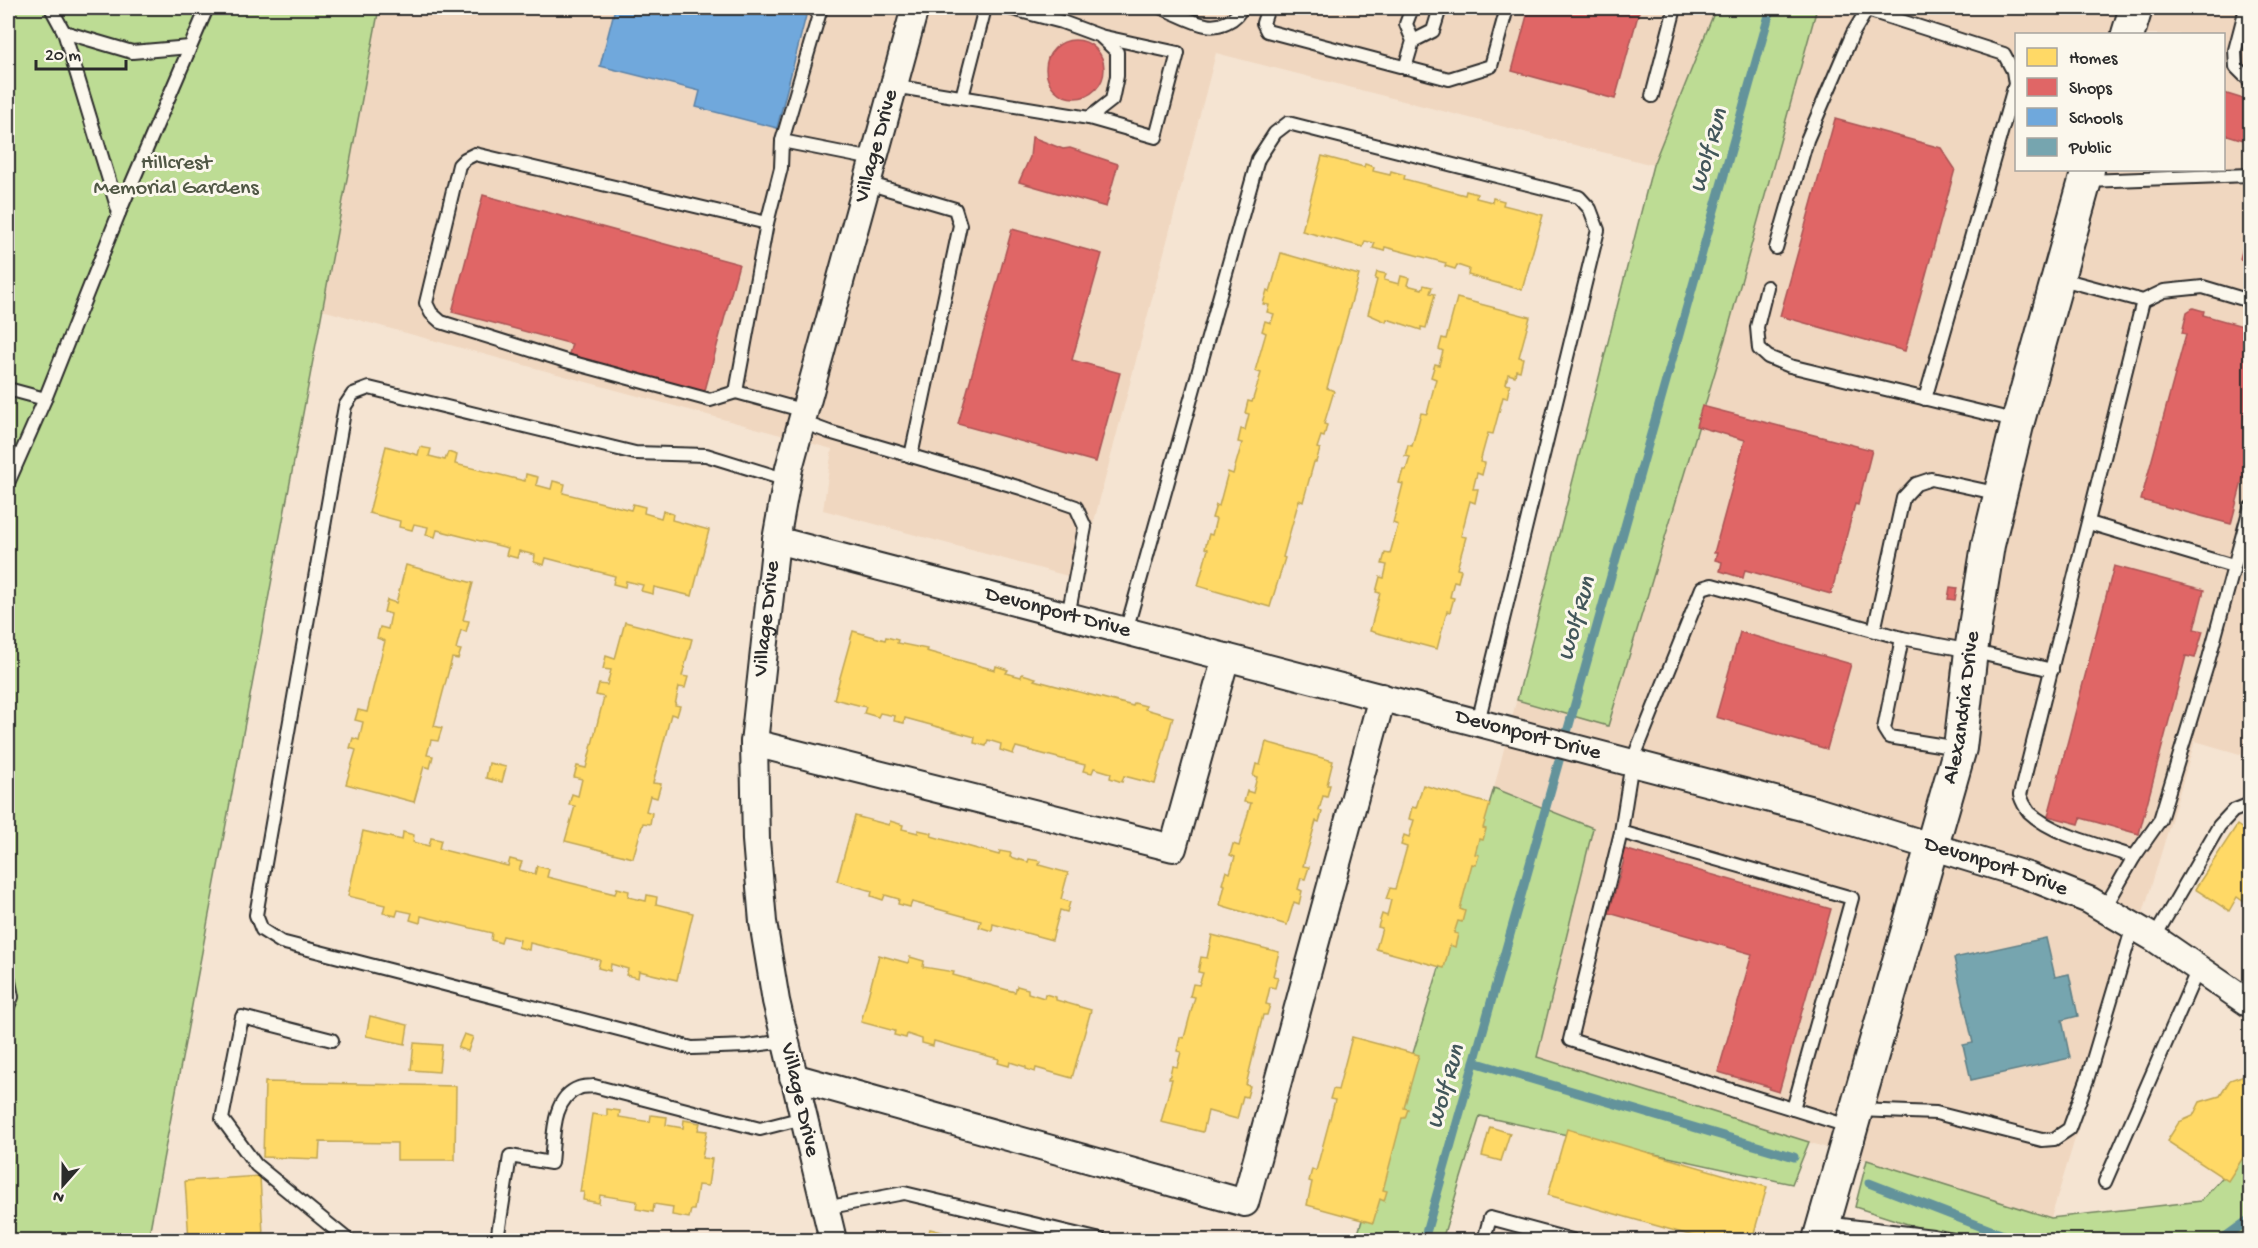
<svg xmlns="http://www.w3.org/2000/svg" width="2258" height="1248" font-family="'Gochi Hand',sans-serif">
	<style>
		.built { fill: #f0d7c0; fill-rule: evenodd }
		.green { fill: #bddc94; stroke: #748460; stroke-width: 1.5 }
		.homes { fill: #ffd966; stroke: #bfa554; stroke-width: 1.5 }
		.shops { fill: #e06666; stroke: #aa5454; stroke-width: 1.5 }
		.schools { fill: #6fa8dc; stroke: #5b82a7; stroke-width: 1.5 }
		.public { fill: #76a5af; stroke: #608087; stroke-width: 1.5 }
		.lines { fill: none; stroke-linecap: round; stroke-linejoin: round }
		.stream { stroke: #63939b; stroke-width: 9 }
		.service-casing { stroke: #2b2b2b; stroke-width: 16 }
		.minor-casing { stroke: #2b2b2b; stroke-width: 30 }
		.tertiary-casing { stroke: #2b2b2b; stroke-width: 36 }
		.service { stroke: #fbf7ec; stroke-width: 12 }
		.minor { stroke: #fbf7ec; stroke-width: 26 }
		.tertiary { stroke: #fbf7ec; stroke-width: 32 }
		.labels { text-anchor: middle; dominant-baseline: central; stroke-width: 6; stroke-linejoin: round; paint-order: stroke }
		.street-label { font-size: 22px; fill: #2b2b2b; stroke: #fbf7ec }
		.park-label { font-size: 22px; fill: #505745; stroke: #fbf7ec }
		.water-label { font-size: 24px; font-style: italic; fill: #42565a; stroke: #fbf7ec }
	</style>
	<rect width="100%" height="100%" fill="#f5e4d2"/>
	<filter id="ink" filterUnits="userSpaceOnUse"><feTurbulence type="fractalNoise" baseFrequency=".0167" numOctaves="2"/><feDisplacementMap in="SourceGraphic" scale="12" xChannelSelector="R" yChannelSelector="G"/><feConvolveMatrix kernelMatrix="1 2 1 2 8 2 1 2 1" color-interpolation-filters="sRGB"/></filter>
	<g filter="url(#ink)">
		<path class="built" d="M 379,8 L 2250,8 L 2250,757 L 2195,741 L 2051,1218 L 1536,1057 L 1593,828 L 1494,788 L 1653,165 L 1216,53 L 1079,579 L 823,510 L 832,449 L 322,310 ZM 2016,34 L 2224,34 L 2224,170 L 2016,170 Z"/>
		<g class="green">
			<polygon points="8,8 379,8 148,1240 8,1240"/>
			<polygon points="1716,8 1817,8 1728,329 1608,726 1517,700 1653,165"/>
			<polygon points="1494,788 1593,828 1537,1057 1809,1142 1792,1184 1480,1116 1442,1240 1356,1240"/>
			<polygon points="2250,1147 2250,1240 1957,1240 1855,1207 1867,1160 2051,1218 2201,1201"/>
		</g>
		<g class="homes">
			<polygon points="1322,156 1364,167 1365,164 1374,167 1373,171 1390,175 1391,171 1405,175 1404,179 1465,195 1466,191 1477,194 1476,198 1492,202 1493,198 1504,201 1503,205 1543,215 1522,290 1468,275 1469,269 1457,265 1455,269 1445,266 1446,263 1385,247 1384,251 1373,248 1375,243 1365,241 1363,247 1302,231"/>
			<polygon points="1281,253 1359,275 1327,388 1334,391 1324,424 1327,425 1324,437 1321,436 1317,448 1320,449 1316,462 1314,462 1303,502 1299,500 1283,557 1285,558 1270,607 1198,586 1208,549 1205,548 1209,534 1212,535 1216,519 1212,518 1216,505 1219,506 1228,472 1233,474 1242,443 1238,442 1241,429 1245,430 1249,414 1245,413 1248,401 1252,402 1261,373 1255,371 1266,333 1262,331 1265,321 1271,323 1274,314 1267,312 1269,305 1263,304 1267,290 1270,292"/>
			<polygon points="1377,272 1386,274 1384,280 1399,284 1401,276 1409,278 1407,285 1422,289 1424,285 1432,287 1430,293 1435,294 1426,328 1421,327 1421,330 1387,319 1386,322 1368,314 1377,280 1375,279"/>
			<polygon points="1457,298 1530,317 1519,357 1523,358 1520,371 1516,370 1515,376 1508,374 1506,384 1510,385 1507,398 1503,397 1493,434 1488,433 1480,462 1485,463 1482,475 1477,473 1473,489 1478,489 1475,503 1470,501 1461,536 1466,537 1457,569 1461,570 1458,582 1454,581 1450,597 1454,598 1450,612 1447,611 1437,649 1370,631 1380,593 1376,592 1380,577 1384,578 1387,565 1382,564 1385,553 1390,554 1398,525 1393,523 1403,484 1399,483 1403,470 1406,470 1410,457 1405,456 1408,445 1412,446 1421,413 1427,414 1436,379 1431,377 1435,364 1439,365 1443,351 1439,349 1442,338 1446,339"/>
			<polygon points="386,446 418,455 420,447 431,449 429,456 445,460 448,452 457,455 455,464 525,481 526,474 538,477 536,485 551,489 553,481 565,484 563,493 631,510 633,504 645,507 644,513 661,518 663,511 673,514 672,520 709,530 692,596 654,587 653,594 641,591 643,585 626,581 625,587 613,584 615,576 546,558 544,565 534,562 535,555 519,551 517,558 506,555 508,548 437,530 435,537 426,535 428,527 414,524 412,530 399,527 400,521 369,513"/>
			<polygon points="406,565 473,583 463,620 469,621 466,632 461,630 456,649 461,650 458,659 452,658 434,726 442,728 438,741 431,740 427,755 433,756 430,768 424,766 414,802 346,784 356,750 350,748 353,738 359,740 363,722 355,720 358,710 367,712 385,641 377,638 380,627 388,629 391,614 384,612 387,600 396,603"/>
			<polygon points="625,622 692,639 682,676 688,677 685,688 679,687 675,705 680,706 677,716 671,714 653,783 661,784 657,798 650,796 646,811 652,813 650,824 643,823 633,858 565,841 575,806 569,805 572,794 578,796 582,779 574,777 577,766 586,768 604,697 596,695 599,684 607,685 611,670 603,669 606,656 615,659"/>
			<polygon points="853,631 885,640 886,637 898,640 897,643 927,649 926,651 995,670 996,666 1008,670 1006,673 1021,677 1022,674 1036,678 1034,680 1133,706 1134,703 1146,706 1145,709 1173,717 1155,784 1124,776 1122,782 1110,778 1111,773 1094,768 1092,773 1083,771 1085,765 1016,747 1013,754 1000,750 1001,744 988,740 986,746 974,743 975,737 905,718 904,723 894,721 895,716 880,713 878,717 864,713 866,707 834,699"/>
			<polygon points="1266,742 1333,761 1327,785 1330,785 1327,797 1323,796 1319,810 1322,812 1319,822 1316,821 1303,866 1309,867 1305,879 1301,878 1298,889 1302,891 1299,904 1294,902 1287,925 1220,905 1225,885 1222,884 1226,871 1230,873 1235,857 1230,855 1233,844 1239,846 1251,803 1244,802 1247,791 1253,793 1257,777 1253,776 1256,764 1260,765"/>
			<polygon points="489,763 506,767 502,782 486,778"/>
			<polygon points="1423,785 1490,804 1483,828 1486,829 1483,840 1479,839 1475,854 1479,855 1476,865 1472,864 1460,909 1465,911 1462,922 1458,921 1454,933 1458,934 1455,947 1450,945 1444,968 1376,949 1382,928 1378,927 1382,914 1387,916 1391,900 1386,899 1390,888 1395,889 1407,847 1401,845 1404,835 1409,837 1414,820 1409,819 1412,807 1416,808"/>
			<polygon points="855,816 889,825 890,821 903,825 902,829 918,833 918,830 932,833 931,836 999,855 1000,851 1011,853 1010,857 1028,862 1029,859 1040,861 1039,865 1068,873 1061,899 1070,902 1067,912 1060,910 1052,940 993,924 992,931 979,927 981,921 912,902 910,907 898,904 899,899 885,895 883,900 871,896 872,891 837,881"/>
			<polygon points="2237,825 2250,834 2250,906 2237,897 2229,911 2195,889"/>
			<polygon points="363,831 402,840 403,832 414,835 413,842 429,846 431,838 441,840 439,849 508,866 510,859 522,862 519,870 535,874 537,866 549,869 547,877 615,894 617,888 629,891 628,897 646,901 647,895 657,897 656,904 693,913 677,980 639,971 638,978 626,975 628,969 611,964 610,971 598,968 600,960 530,943 529,950 518,947 520,940 503,936 501,943 491,940 492,933 421,916 420,923 410,920 412,913 398,910 396,916 383,913 385,905 348,896"/>
			<polygon points="1212,935 1279,952 1273,976 1278,977 1275,988 1270,987 1266,1004 1270,1005 1267,1015 1263,1015 1246,1085 1250,1086 1247,1097 1243,1096 1237,1119 1208,1111 1203,1132 1161,1122 1172,1079 1169,1079 1172,1066 1177,1067 1181,1052 1177,1051 1180,1037 1184,1038 1195,997 1190,996 1193,984 1199,985 1203,973 1198,972 1201,957 1207,958"/>
			<polygon points="879,955 908,963 910,957 924,961 923,967 954,972 953,975 1015,992 1017,986 1028,989 1028,993 1044,998 1045,994 1056,997 1056,1000 1091,1010 1072,1078 1036,1068 1035,1072 1026,1069 1026,1067 1010,1062 1009,1066 998,1063 999,1059 934,1041 933,1046 922,1043 922,1039 907,1034 906,1038 894,1035 895,1031 861,1022"/>
			<polygon points="370,1016 408,1025 405,1044 366,1036"/>
			<polygon points="464,1034 473,1037 468,1051 458,1048"/>
			<polygon points="1352,1037 1419,1055 1404,1108 1408,1109 1405,1118 1402,1118 1383,1190 1387,1191 1384,1201 1380,1199 1373,1223 1307,1205 1312,1182 1309,1181 1312,1169 1316,1171 1335,1100 1330,1099 1333,1089 1338,1090"/>
			<polygon points="414,1043 442,1045 439,1072 411,1070"/>
			<polygon points="2250,1073 2250,1157 2246,1153 2228,1181 2167,1141 2179,1122 2193,1116 2200,1102 2220,1096 2230,1080"/>
			<polygon points="265,1082 456,1086 455,1160 397,1160 397,1143 320,1142 319,1159 263,1157"/>
			<polygon points="607,1109 620,1111 619,1117 650,1122 651,1115 667,1117 666,1125 683,1128 684,1120 700,1123 698,1130 707,1131 702,1158 712,1159 708,1186 698,1185 694,1210 691,1210 689,1218 672,1215 673,1207 654,1204 653,1212 636,1209 637,1201 600,1195 599,1203 583,1200 584,1192 580,1192 592,1114 607,1116"/>
			<polygon points="1490,1127 1510,1133 1501,1161 1482,1156"/>
			<polygon points="1567,1129 1767,1187 1752,1240 1707,1240 1548,1195"/>
			<polygon points="260,1176 263,1235 247,1235 247,1240 189,1240 185,1181"/>
			<polygon points="930,1229 973,1240 927,1240"/>
		</g>
		<g class="shops">
			<polygon points="1529,8 1640,8 1615,99 1512,71"/>
			<circle cx="1075" cy="69" r="29"/>
			<polygon points="2224,93 2250,101 2250,142 2224,134"/>
			<polygon points="1835,119 1941,148 1955,169 1905,351 1780,316"/>
			<polygon points="1032,137 1063,149 1070,148 1118,164 1106,207 1019,182 1030,157"/>
			<polygon points="483,195 739,264 704,394 568,357 572,344 452,312"/>
			<polygon points="2248,228 2250,229 2250,262 2240,259"/>
			<polygon points="1012,229 1102,254 1072,360 1120,373 1096,462 958,424"/>
			<polygon points="2193,308 2204,311 2203,315 2250,328 2250,451 2231,524 2141,500 2186,334 2182,333 2187,312"/>
			<polygon points="1702,406 1872,450 1858,505 1855,504 1831,594 1745,570 1743,578 1720,571 1722,562 1715,560 1717,553 1714,553 1745,440 1696,426"/>
			<polygon points="2114,566 2204,590 2194,629 2203,631 2195,658 2186,656 2139,834 2081,818 2079,824 2048,816"/>
			<polygon points="1950,587 1957,588 1955,600 1948,599"/>
			<polygon points="1740,632 1851,664 1827,749 1716,717"/>
			<polygon points="1624,849 1831,909 1779,1092 1769,1089 1770,1087 1718,1072 1752,954 1609,913 1624,860 1621,859"/>
		</g>
		<polygon class="schools" points="615,8 808,8 777,128 696,107 700,91 600,66"/>
		<polygon class="public" points="2046,938 2055,977 2069,974 2078,1016 2062,1020 2070,1058 1971,1080 1963,1045 1973,1043 1954,958"/>
		<g class="lines">
			<g class="stream">
				<polyline points="1474,1062 1794,1157"/>
				<polyline points="1869,1183 2016,1240"/>
				<polyline points="1424,1240 1771,8"/>
				<polyline points="2221,1240 2250,1219"/>
			</g>
			<g class="service-casing">
				<g id="service">
					<polyline points="51,8 64,32 119,213"/>
					<polyline points="1009,8 1062,22 1100,36 1117,52 1117,76 1112,100 1089,118"/>
					<path d="M 1162,8 C 1176,13 1192,23 1206,25 C 1219,28 1237,20 1241,8"/>
					<polyline points="1268,8 1263,23 1267,31 1449,79 1491,66 1507,8"/>
					<polyline points="2246,8 2235,50 2236,67 2250,81"/>
					<polyline points="1867,10 2004,54 2013,71 2015,84 1925,399"/>
					<polyline points="64,32 132,52 190,47"/>
					<polyline points="1413,41 1433,31 1440,8"/>
					<polyline points="1405,68 1413,41 1406,24 1412,8"/>
					<polyline points="893,86 1089,118 1156,137 1178,53 1100,36"/>
					<polyline points="1652,96 1675,8"/>
					<polyline points="962,97 985,8"/>
					<polyline points="782,141 873,159"/>
					<polyline points="2087,181 2250,175"/>
					<polyline points="867,183 955,209 960,225 911,456"/>
					<polyline points="1776,248 1807,140 1853,33 1868,8"/>
					<polyline points="2058,278 2143,301 2164,291 2203,287 2250,301"/>
					<polyline points="1767,287 1757,327 1759,349 1768,357 1790,366 2018,421"/>
					<polyline points="8,389 45,399"/>
					<polyline points="736,392 710,400 566,361 441,322 431,313 426,303 459,165 465,159 475,154 767,223"/>
					<polyline points="805,411 736,392 767,223 781,168 782,141 821,8"/>
					<polyline points="802,422 829,432 1021,488 1076,507 1085,527 1068,616"/>
					<polyline points="8,483 45,399 119,213 207,8"/>
					<polyline points="2089,523 2233,566"/>
					<polyline points="1126,631 1258,159 1275,133 1288,123 1579,197 1590,209 1598,230 1478,722"/>
					<polyline points="1874,631 1903,498 1916,484 1931,479 2000,494"/>
					<polyline points="1902,638 1884,729 1889,737 1958,748"/>
					<polyline points="1621,832 1852,898 1793,1109"/>
					<path d="M 2134,857 C 2102,846 2053,835 2029,812 C 2025,807 2022,801 2020,795 L 2143,301"/>
					<polyline points="2104,909 2134,857 2160,820 2208,662 2250,508"/>
					<polyline points="2154,938 2219,826 2233,811 2250,804"/>
					<polyline points="8,976 12,997 8,1006"/>
					<polyline points="332,1040 242,1017 222,1119 256,1165 348,1240"/>
					<polyline points="785,1041 747,1046 692,1048 281,942 262,930 256,915 345,406 353,394 369,388 635,453 706,455 787,480"/>
					<polyline points="1857,1110 1936,1113 2042,1140 2054,1139 2069,1129 2087,1080 2133,926"/>
					<polyline points="1851,1127 1570,1040 1621,832 1632,762 1702,588 1712,585 1902,638 1971,651 2052,670"/>
					<polyline points="2105,1182 2198,969"/>
					<polyline points="825,1208 904,1193 1101,1240"/>
					<polyline points="1825,1223 1933,1236 1954,1240"/>
					<path d="M 497,1240 L 510,1156 L 551,1163 C 554,1138 551,1098 579,1088 C 583,1086 589,1087 594,1086 L 760,1129 L 803,1118"/>
					<polyline points="1484,1240 1490,1218 1572,1240"/>
				</g>
			</g>
			<g class="minor-casing">
				<g id="minor">
					<path id="s1" d="M 776,540 L 1813,810 L 2028,876 L 2089,900 L 2154,938 L 2250,1004"/>
					<polyline points="754,743 1173,848 1226,657"/>
					<polyline points="793,1077 1245,1203 1382,697"/>
					<path id="s2" d="M 833,1240 L 776,1001 L 763,922 L 756,840 L 754,743 L 776,540 L 789,468 L 915,8"/>
				</g>
			</g>
			<g class="tertiary-casing">
				<g id="tertiary">
					<polyline points="2128,34 2136,8"/>
					<path id="s3" d="M 1819,1240 L 1960,748 L 1971,651 L 1988,545 L 2018,421 L 2088,170"/>
				</g>
			</g>
			<use href="#service" class="service"/>
			<use href="#minor" class="minor"/>
			<use href="#tertiary" class="tertiary"/>
		</g>
	</g>
	<g class="labels">
		<g class="street-label">
			<text stroke="none"><textPath href="#s2" startOffset="1116">Village Drive</textPath></text>
			<text stroke="none"><textPath href="#s1" startOffset="291">Devonport Drive</textPath></text>
			<text stroke="none"><textPath href="#s2" startOffset="630">Village Drive</textPath></text>
			<text stroke="none"><textPath href="#s3" startOffset="552">Alexandria Drive</textPath></text>
			<text stroke="none"><textPath href="#s1" startOffset="777">Devonport Drive</textPath></text>
			<text stroke="none"><textPath href="#s1" startOffset="1263">Devonport Drive</textPath></text>
			<text transform="translate(799 1100) rotate(77)">Village Drive</text>
		</g>
		<g class="park-label">
			<text x="176" y="164">Hillcrest<tspan x="176" dy="25">Memorial Gardens</tspan></text>
		</g>
		<g class="water-label">
			<text transform="translate(1710 151) rotate(-74)">Wolf Run</text>
			<text transform="translate(1578 619) rotate(-74)">Wolf Run</text>
			<text transform="translate(1447 1087) rotate(-74)">Wolf Run</text>
		</g>
	</g>
	<rect width="2258" height="1248" fill="none" stroke="#fbf7ec" stroke-width="30"/>
	<rect x="15" y="15" width="2228" height="1218" fill="none" stroke="#2b2b2b" stroke-width="2" filter="url(#ink)"/>
	<rect x="2015" y="33" width="210" height="138" fill="#fbf7ec" stroke="#a8a59f" stroke-width="1.5"/>
	<rect x="2027" y="48" width="30" height="18" fill="#ffd966" stroke="#a8a59f" stroke-width="1.5"/>
	<text x="2069" y="63" font-size="18" fill="#2b2b2b">Homes</text>
	<rect x="2027" y="78" width="30" height="18" fill="#e06666" stroke="#a8a59f" stroke-width="1.5"/>
	<text x="2069" y="93" font-size="18" fill="#2b2b2b">Shops</text>
	<rect x="2027" y="108" width="30" height="18" fill="#6fa8dc" stroke="#a8a59f" stroke-width="1.5"/>
	<text x="2069" y="123" font-size="18" fill="#2b2b2b">Schools</text>
	<rect x="2027" y="138" width="30" height="18" fill="#76a5af" stroke="#a8a59f" stroke-width="1.5"/>
	<text x="2069" y="153" font-size="18" fill="#2b2b2b">Public</text>
	<g transform="translate(63 1185) rotate(201)" stroke="#fbf7ec" stroke-width="4.5" paint-order="stroke">
	<path d="M0-4.5L10 22L0 15L-10 22Z" fill="#2b2b2b"/>
	<text y="-9" font-size="16" font-weight="bold" text-anchor="middle" fill="#2b2b2b">N</text>
	</g>
	<path d="M36 60v9h90v-9" fill="none" stroke="#2b2b2b" stroke-width="3"/>
	<text x="45" y="60" font-size="18" fill="#2b2b2b" stroke="#fbf7ec" stroke-width="4.5" paint-order="stroke">20 m</text>
</svg>
